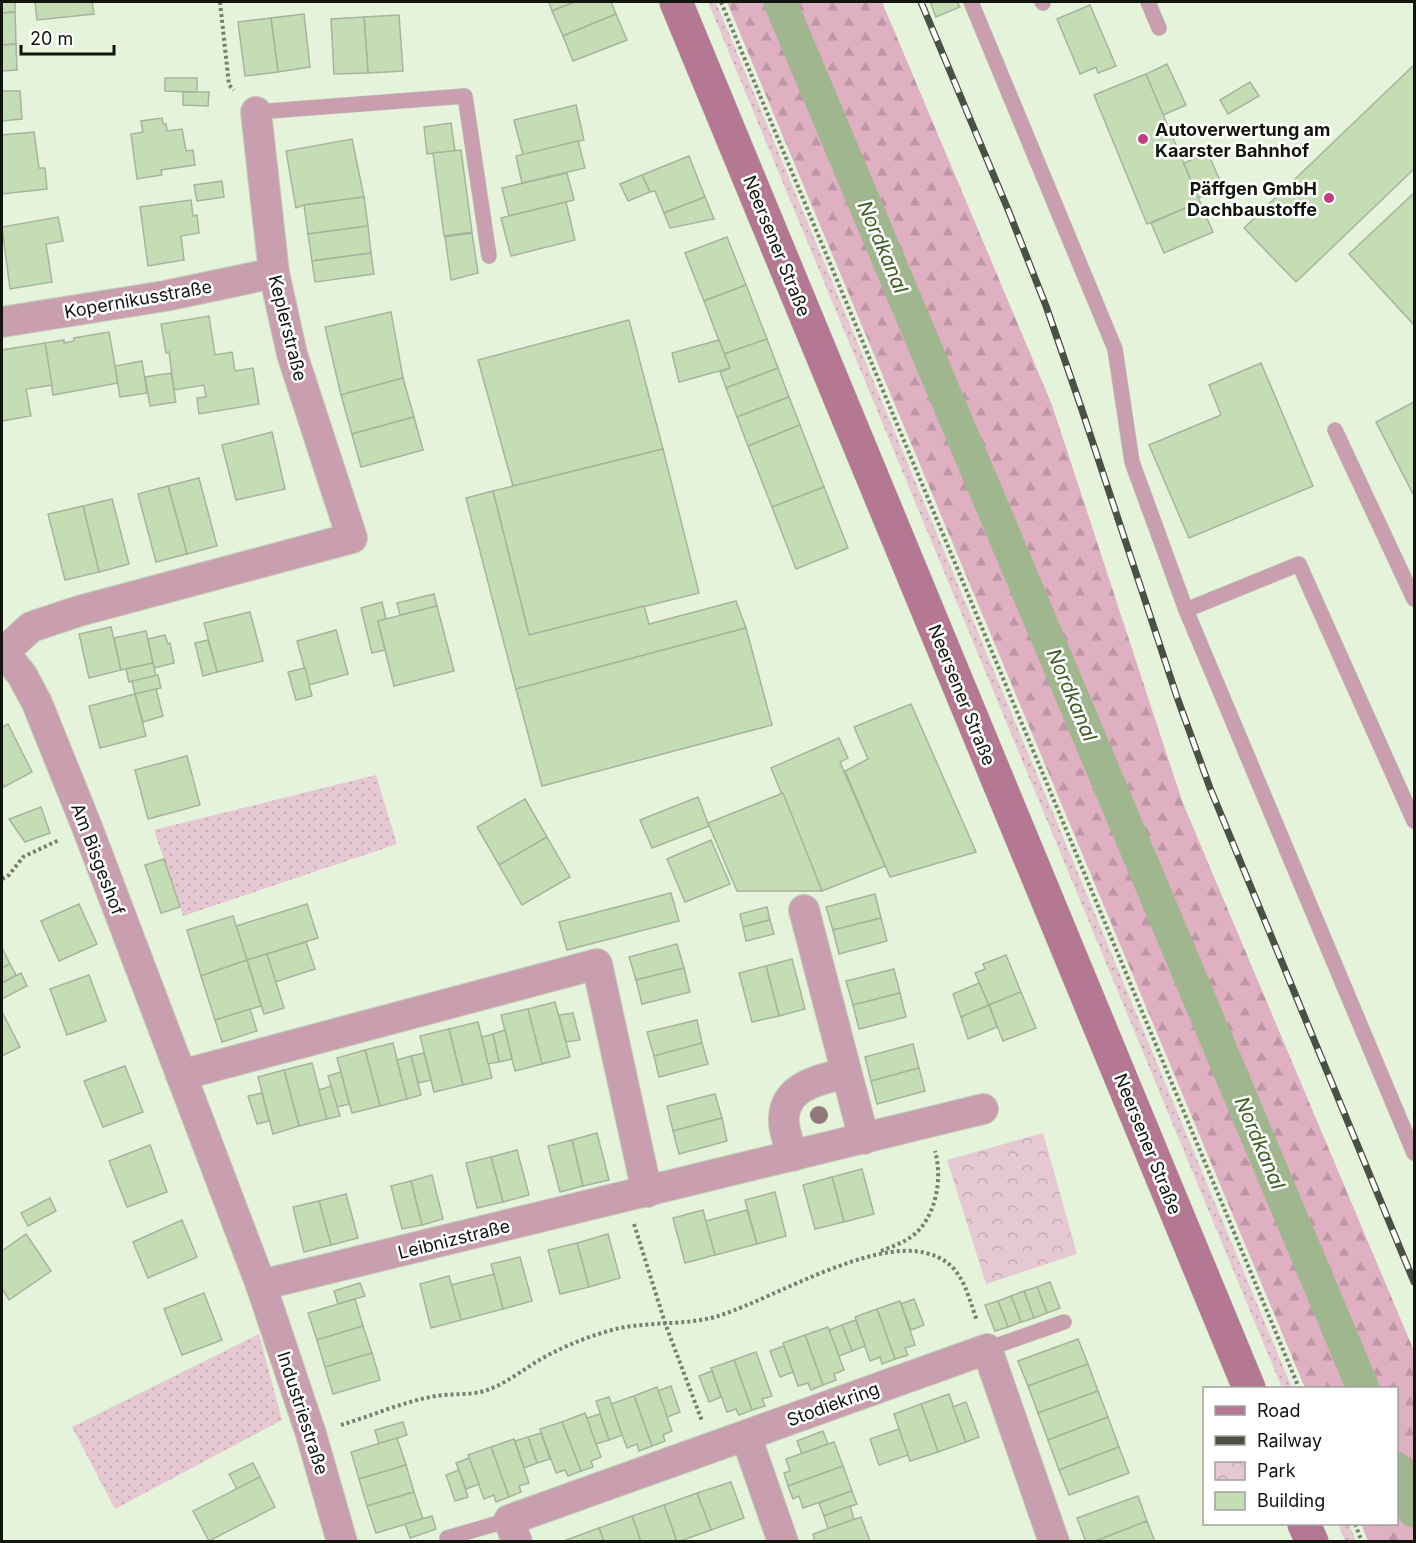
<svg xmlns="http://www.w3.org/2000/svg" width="1416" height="1543" font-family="Inter,sans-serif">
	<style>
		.grass { fill: url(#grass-dots) }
		.forest { fill: url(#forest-firs) }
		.park { fill: url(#park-crowns) }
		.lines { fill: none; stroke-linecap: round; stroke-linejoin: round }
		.canal { stroke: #9fb68e; stroke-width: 33 }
		.building { fill: #c5ddb4; stroke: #a7b49d; stroke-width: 1.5 }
		.service-casing { stroke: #c3cfba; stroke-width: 16 }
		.minor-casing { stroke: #c3cfba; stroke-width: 32 }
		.secondary-casing { stroke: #c3cfba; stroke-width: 34 }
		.path { stroke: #778070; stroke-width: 4; stroke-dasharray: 3 3; stroke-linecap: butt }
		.service { stroke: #c99fb0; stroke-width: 15 }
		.minor { stroke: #c99fb0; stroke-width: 30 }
		.secondary { stroke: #b57892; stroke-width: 33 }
		.rail-casing { stroke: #4a5044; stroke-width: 7 }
		.rail { stroke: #fff; stroke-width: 4.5; stroke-dasharray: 14; stroke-linecap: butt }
		.tree { fill: #91787d }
		.poi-dot { fill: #c23d82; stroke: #fff; stroke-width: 2 }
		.labels { text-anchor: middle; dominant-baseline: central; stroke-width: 5; stroke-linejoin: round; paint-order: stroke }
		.poi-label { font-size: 18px; font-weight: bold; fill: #11150d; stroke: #fff; text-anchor: start }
		.street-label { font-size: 18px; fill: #11150d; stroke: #fff }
		.water-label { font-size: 20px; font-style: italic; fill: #405e24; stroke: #fff }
	</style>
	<defs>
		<pattern id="grass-dots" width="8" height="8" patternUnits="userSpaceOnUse" patternTransform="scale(1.5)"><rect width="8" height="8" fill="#e6c8d3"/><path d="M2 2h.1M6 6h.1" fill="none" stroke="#c4abb4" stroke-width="1.8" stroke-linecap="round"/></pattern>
		<pattern id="forest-firs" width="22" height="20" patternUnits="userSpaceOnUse" patternTransform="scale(1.5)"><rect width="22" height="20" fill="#dfafc2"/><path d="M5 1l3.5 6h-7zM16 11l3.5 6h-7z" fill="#be96a6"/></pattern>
		<pattern id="park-crowns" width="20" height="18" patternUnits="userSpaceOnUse" patternTransform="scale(1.5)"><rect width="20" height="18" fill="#e6c8d3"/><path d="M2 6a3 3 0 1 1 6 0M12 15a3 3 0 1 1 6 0" fill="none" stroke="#c4abb4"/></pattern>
	</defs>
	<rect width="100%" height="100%" fill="#e5f3db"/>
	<g class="grass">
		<polygon points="708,2 716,2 1292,1388 1282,1388"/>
		<polygon points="376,775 397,844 183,916 154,830"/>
		<polygon points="259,1334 282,1420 115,1509 72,1427"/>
		<polygon points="1338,1524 1349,1524 1356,1541 1345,1541"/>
	</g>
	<polygon class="forest" points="727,2 882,2 1052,405 1182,801 1414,1351 1414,1541 1368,1541 1361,1524 1396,1524 1396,1388 1305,1388"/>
	<polygon class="park" points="1043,1133 1077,1254 986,1284 947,1160"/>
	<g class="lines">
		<g class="canal">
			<polyline points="780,2 1363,1388"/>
			<polyline points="1396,1468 1414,1511"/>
		</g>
	</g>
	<g class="building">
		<polygon points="2,2 15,2 15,12 2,13"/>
		<polygon points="35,2 92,2 94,14 37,20"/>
		<polygon points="549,2 575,2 552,11"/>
		<polygon points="575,2 611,2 616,14 563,36 552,11"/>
		<polygon points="930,2 957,2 960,7 936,17"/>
		<polygon points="1090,5 1116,66 1098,73 1096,67 1080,74 1057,19"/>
		<polygon points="15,12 16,44 2,45 2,13"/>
		<polygon points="304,14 310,67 278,72 271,18"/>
		<polygon points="616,14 627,40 573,61 563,36"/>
		<polygon points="399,15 403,71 368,73 364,17"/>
		<polygon points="364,17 368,73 334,74 331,19"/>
		<polygon points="271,18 278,72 245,76 238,22"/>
		<polygon points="16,44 17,70 2,71 2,45"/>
		<polygon points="1167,64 1186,105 1163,115 1146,74"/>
		<polygon points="1414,65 1414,169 1296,282 1244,228"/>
		<polygon points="1146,74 1200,202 1147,224 1094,95"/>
		<polygon points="165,78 197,78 197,92 165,91"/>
		<polygon points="1250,82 1259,96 1228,114 1220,100"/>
		<polygon points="2,91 20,91 22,119 2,121"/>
		<polygon points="183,92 209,92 208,106 183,105"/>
		<polygon points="576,105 584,140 523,155 514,120"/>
		<polygon points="162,118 163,124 166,124 167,131 182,129 186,151 193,150 195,165 161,170 162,175 137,179 131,134 143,132 141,121"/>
		<polygon points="451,123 455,151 427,154 424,127"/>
		<polygon points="34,132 39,168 45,168 47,189 2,194 2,135"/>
		<polygon points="352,139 364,197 304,205 296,208 286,151"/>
		<polygon points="578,141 585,168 522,183 516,156"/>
		<polygon points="461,150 472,232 444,236 433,153"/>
		<polygon points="1208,153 1223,188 1198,198 1184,163"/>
		<polygon points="689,156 705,197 664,213 655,191 650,192 642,175"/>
		<polygon points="567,173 574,200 509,216 502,188"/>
		<polygon points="642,175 650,192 628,201 620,184"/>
		<polygon points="222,181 224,197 197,201 194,185"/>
		<polygon points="1414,193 1414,325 1349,254"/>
		<polygon points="364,197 368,226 308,234 304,205"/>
		<polygon points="705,197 714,219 670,228 664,213"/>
		<polygon points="191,200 193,216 197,215 199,233 181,236 184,260 148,266 140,207"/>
		<polygon points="566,202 575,240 511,256 501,218"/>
		<polygon points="1200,202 1213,232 1164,253 1151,223"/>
		<polygon points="58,217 63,241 46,244 52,282 10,289 2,227"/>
		<polygon points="368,226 371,253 312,261 308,234"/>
		<polygon points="472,233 478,273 451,280 445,237"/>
		<polygon points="727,237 746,285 704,301 685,253"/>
		<polygon points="371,253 374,274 315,282 312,261"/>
		<polygon points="746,285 767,339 724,354 704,301"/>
		<polygon points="391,312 403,378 341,395 325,327"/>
		<polygon points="209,316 215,355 232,352 235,371 253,368 259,404 199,414 197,398 206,397 204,385 174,390 169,352 166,353 161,324"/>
		<polygon points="629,320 663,449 513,486 478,360"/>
		<polygon points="109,332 118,383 53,395 45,343 64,340 64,343 74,341 74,338"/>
		<polygon points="767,339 778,368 726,388 720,372 730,368 724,354"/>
		<polygon points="719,340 730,368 679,382 672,353"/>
		<polygon points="45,343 52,385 26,389 31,416 2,421 2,350"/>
		<polygon points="142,361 147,393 120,397 115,366"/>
		<polygon points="1261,363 1313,486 1189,538 1149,445 1221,415 1209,385"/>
		<polygon points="778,368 789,397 737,417 726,388"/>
		<polygon points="171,373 176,402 150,406 145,377"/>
		<polygon points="403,378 414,417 352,434 341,395"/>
		<polygon points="789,397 800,425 748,446 737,417"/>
		<polygon points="1414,402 1414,496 1376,422"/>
		<polygon points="414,417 423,450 361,467 352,434"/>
		<polygon points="800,425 824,487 772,507 748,446"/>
		<polygon points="272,432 285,489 236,500 222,445"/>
		<polygon points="663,449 699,593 529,635 493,491"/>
		<polygon points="199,478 217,546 187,554 168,486"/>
		<polygon points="168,486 187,554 156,562 138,494"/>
		<polygon points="824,487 848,548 796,569 772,507"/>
		<polygon points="493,491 529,635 644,606 649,624 736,601 746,628 516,689 466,498"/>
		<polygon points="112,499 129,564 99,572 83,506"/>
		<polygon points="83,506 99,572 65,580 48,514"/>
		<polygon points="434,594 437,606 400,615 397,603"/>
		<polygon points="382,602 386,619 378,621 385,650 372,653 361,608"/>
		<polygon points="437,606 454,671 394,686 378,621"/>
		<polygon points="250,612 263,661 217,672 204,623"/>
		<polygon points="111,627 121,670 89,678 79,634"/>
		<polygon points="746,628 772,725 542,786 516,689"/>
		<polygon points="336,630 348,674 309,685 297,641"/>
		<polygon points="146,631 153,663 121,670 114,638"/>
		<polygon points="165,635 168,644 170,643 174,663 154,668 148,639"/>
		<polygon points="208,640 217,672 203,676 195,643"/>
		<polygon points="153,663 156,676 129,682 126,669"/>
		<polygon points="305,668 312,696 296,700 288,672"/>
		<polygon points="158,675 161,688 135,694 132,681"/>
		<polygon points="156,689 163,716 143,722 135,694"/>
		<polygon points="135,694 146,736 100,748 89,706"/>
		<polygon points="911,704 976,852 890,877 845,771 868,759 854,727"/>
		<polygon points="8,724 32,772 4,787 2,782 2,727"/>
		<polygon points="839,738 848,758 840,762 885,866 822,891 771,768"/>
		<polygon points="187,756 200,805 148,819 135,770"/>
		<polygon points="783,793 822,891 737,891 708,823"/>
		<polygon points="698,797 709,826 652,848 640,820"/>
		<polygon points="525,799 547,837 499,865 477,827"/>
		<polygon points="41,807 50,833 25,842 9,819"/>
		<polygon points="547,837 570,877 522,905 499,865"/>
		<polygon points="711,840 730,884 685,902 667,859"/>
		<polygon points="164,859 180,907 161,913 145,865"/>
		<polygon points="671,893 679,921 567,950 559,922"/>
		<polygon points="875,894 881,918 833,930 826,907"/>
		<polygon points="79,904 97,944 59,961 41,921"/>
		<polygon points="307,904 318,938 247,960 236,926"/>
		<polygon points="767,907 770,920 743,927 740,914"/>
		<polygon points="233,916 247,960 201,976 187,930"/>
		<polygon points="881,918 887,941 839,954 833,930"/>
		<polygon points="770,920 774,934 746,941 743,927"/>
		<polygon points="306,942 315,969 275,982 267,954"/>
		<polygon points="677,944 684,968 636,980 629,957"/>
		<polygon points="2,948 10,964 2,968"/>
		<polygon points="267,954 284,1008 264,1014 247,960"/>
		<polygon points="1006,955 1021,992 989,1005 975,973 985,969 983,964"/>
		<polygon points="792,959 805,1009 779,1016 766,966"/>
		<polygon points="247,960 261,1006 215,1020 201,976"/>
		<polygon points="10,964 16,975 2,983 2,968"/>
		<polygon points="766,966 779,1016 752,1022 739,973"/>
		<polygon points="684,968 690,992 642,1004 636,980"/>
		<polygon points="894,969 900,993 853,1005 846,981"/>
		<polygon points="21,973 27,986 2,999 2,983"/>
		<polygon points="89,975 106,1021 67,1035 50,989"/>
		<polygon points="979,983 989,1005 961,1017 953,994"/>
		<polygon points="1021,992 1036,1028 1003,1041 989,1005"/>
		<polygon points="900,993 906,1017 859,1029 853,1005"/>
		<polygon points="555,1002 570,1057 542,1064 528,1009"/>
		<polygon points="989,1005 997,1027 968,1039 961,1017"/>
		<polygon points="250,1009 257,1031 222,1042 215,1020"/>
		<polygon points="528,1009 542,1064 515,1071 501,1015"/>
		<polygon points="2,1012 20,1047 2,1056"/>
		<polygon points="573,1013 580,1040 566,1042 559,1015"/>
		<polygon points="697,1020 702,1043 654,1056 647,1032"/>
		<polygon points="478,1022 492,1078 463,1085 449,1029"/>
		<polygon points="449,1029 463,1085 434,1092 420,1036"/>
		<polygon points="505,1030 512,1059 499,1062 493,1034"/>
		<polygon points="493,1034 499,1062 488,1064 482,1037"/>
		<polygon points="393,1043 407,1099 380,1106 365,1050"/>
		<polygon points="702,1043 708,1064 659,1077 654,1056"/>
		<polygon points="913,1044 919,1068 871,1081 865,1057"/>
		<polygon points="365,1050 380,1106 352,1113 337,1058"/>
		<polygon points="424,1053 431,1080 418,1083 411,1056"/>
		<polygon points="411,1056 421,1095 407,1099 397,1060"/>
		<polygon points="312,1063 327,1119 299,1126 284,1070"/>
		<polygon points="125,1066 143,1112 103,1127 84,1081"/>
		<polygon points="919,1068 925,1091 877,1104 871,1081"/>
		<polygon points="284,1070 299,1126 273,1134 258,1077"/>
		<polygon points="341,1072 349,1104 337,1107 328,1076"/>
		<polygon points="331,1086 340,1116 327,1119 319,1090"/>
		<polygon points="262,1093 269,1121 257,1124 248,1096"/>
		<polygon points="715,1094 722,1118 673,1131 667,1106"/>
		<polygon points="722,1118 727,1141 679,1154 673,1131"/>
		<polygon points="597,1133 609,1180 583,1186 572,1140"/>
		<polygon points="572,1140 583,1186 560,1192 548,1146"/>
		<polygon points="150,1145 167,1192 127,1207 109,1161"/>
		<polygon points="517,1150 529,1195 503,1202 491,1157"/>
		<polygon points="491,1157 503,1202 477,1208 466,1163"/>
		<polygon points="862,1169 874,1214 844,1222 832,1177"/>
		<polygon points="432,1175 443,1219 422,1225 411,1181"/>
		<polygon points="832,1177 844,1222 815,1229 803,1185"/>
		<polygon points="411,1181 422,1225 402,1229 391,1186"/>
		<polygon points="775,1192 786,1236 757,1244 745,1200"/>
		<polygon points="346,1194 358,1238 331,1245 319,1201"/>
		<polygon points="50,1198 56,1211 28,1226 21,1213"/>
		<polygon points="319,1201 331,1245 304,1252 293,1207"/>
		<polygon points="703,1210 715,1255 685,1263 673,1218"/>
		<polygon points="747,1210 757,1244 715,1255 706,1221"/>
		<polygon points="182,1220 197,1257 148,1278 133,1242"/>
		<polygon points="26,1234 51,1271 9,1300 2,1288 2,1251"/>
		<polygon points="608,1234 620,1278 589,1287 577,1243"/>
		<polygon points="577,1243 589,1287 560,1294 548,1250"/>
		<polygon points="520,1257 532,1301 503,1309 491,1264"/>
		<polygon points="494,1274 503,1309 461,1320 451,1285"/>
		<polygon points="449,1276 461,1320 431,1328 420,1284"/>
		<polygon points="1050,1282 1060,1308 1047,1313 1037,1287"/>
		<polygon points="360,1283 365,1296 338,1304 334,1291"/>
		<polygon points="1037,1287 1047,1313 1034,1318 1024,1291"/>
		<polygon points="1024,1291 1034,1318 1021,1322 1011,1296"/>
		<polygon points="204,1293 222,1340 182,1355 164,1309"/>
		<polygon points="1011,1296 1021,1322 1008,1327 998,1301"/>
		<polygon points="355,1299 363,1326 317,1340 308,1313"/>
		<polygon points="914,1299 924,1325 911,1330 901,1304"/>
		<polygon points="900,1301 915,1345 905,1348 908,1355 895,1359 877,1309"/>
		<polygon points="998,1301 1008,1327 995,1331 985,1305"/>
		<polygon points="877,1309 895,1359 882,1364 880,1357 870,1361 855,1317"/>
		<polygon points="856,1320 865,1346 852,1351 842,1325"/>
		<polygon points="842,1325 852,1351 839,1356 829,1330"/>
		<polygon points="363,1326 372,1353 325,1367 317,1340"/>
		<polygon points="828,1327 844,1370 834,1374 836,1380 823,1385 805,1335"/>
		<polygon points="805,1335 823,1385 811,1390 808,1383 798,1386 783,1343"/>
		<polygon points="1078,1339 1088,1364 1028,1386 1018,1361"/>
		<polygon points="784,1346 793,1372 780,1377 770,1351"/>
		<polygon points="756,1352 772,1396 762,1399 765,1406 752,1410 734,1360"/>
		<polygon points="372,1353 380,1380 333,1394 325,1367"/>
		<polygon points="734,1360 752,1410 739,1415 736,1409 727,1412 711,1368"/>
		<polygon points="1088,1364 1098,1391 1038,1413 1028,1386"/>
		<polygon points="712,1371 721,1397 709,1402 699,1376"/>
		<polygon points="671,1386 680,1412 667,1417 658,1391"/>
		<polygon points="657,1387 672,1431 663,1435 665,1441 652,1446 634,1396"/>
		<polygon points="1098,1391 1108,1417 1048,1440 1038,1413"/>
		<polygon points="949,1394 966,1442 938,1452 921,1404"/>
		<polygon points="634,1396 652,1446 639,1451 637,1444 627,1448 611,1404"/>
		<polygon points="609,1397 622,1435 609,1440 596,1401"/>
		<polygon points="966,1402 979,1437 966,1442 953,1407"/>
		<polygon points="921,1404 938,1452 910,1461 894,1414"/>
		<polygon points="585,1413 601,1457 591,1461 593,1467 581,1471 562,1422"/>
		<polygon points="600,1414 609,1440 596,1444 587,1418"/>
		<polygon points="1108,1417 1119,1447 1059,1470 1048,1440"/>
		<polygon points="403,1422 407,1435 379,1444 375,1430"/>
		<polygon points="562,1422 581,1471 568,1476 565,1470 556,1473 540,1429"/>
		<polygon points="899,1429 908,1455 879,1465 870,1439"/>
		<polygon points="823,1431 828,1444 802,1454 797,1441"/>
		<polygon points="541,1433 550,1459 537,1463 528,1437"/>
		<polygon points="528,1437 537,1463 524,1468 515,1441"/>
		<polygon points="397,1438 406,1465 359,1479 351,1452"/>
		<polygon points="514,1439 529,1483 519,1486 521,1492 509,1497 491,1447"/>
		<polygon points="834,1442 843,1466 788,1486 784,1473 790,1471 786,1459"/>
		<polygon points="491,1447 509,1497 496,1502 494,1495 484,1499 468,1455"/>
		<polygon points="1119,1447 1129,1473 1069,1495 1059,1470"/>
		<polygon points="469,1458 479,1484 466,1489 456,1463"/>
		<polygon points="253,1463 260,1477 237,1489 229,1474"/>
		<polygon points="406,1465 414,1492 367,1506 359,1479"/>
		<polygon points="843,1466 852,1491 803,1508 799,1496 793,1499 788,1486"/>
		<polygon points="459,1470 468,1497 455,1501 446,1475"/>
		<polygon points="260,1477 275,1507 209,1541 193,1511"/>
		<polygon points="731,1482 744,1518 711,1530 697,1493"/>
		<polygon points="852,1491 857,1504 824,1516 819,1503"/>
		<polygon points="414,1492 423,1519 376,1533 367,1506"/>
		<polygon points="697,1493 711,1530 677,1542 664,1505"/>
		<polygon points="1138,1496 1147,1521 1093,1542 1086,1542 1077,1518"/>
		<polygon points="664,1505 677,1542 641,1542 632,1516"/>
		<polygon points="850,1506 854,1519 828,1529 824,1516"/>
		<polygon points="432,1516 436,1529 410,1538 405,1524"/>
		<polygon points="632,1516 641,1542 604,1542 599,1528"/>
		<polygon points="861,1517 870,1541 815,1542 813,1534"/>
		<polygon points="1147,1521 1155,1542 1093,1542"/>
		<polygon points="599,1528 604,1542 566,1542 566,1540"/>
	</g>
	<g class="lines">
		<g class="service-casing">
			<g id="service">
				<polyline points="971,2 1115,349 1132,462 1186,610 1414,1153"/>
				<polyline points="1042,2 1043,3"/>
				<polyline points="1148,2 1159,28"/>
				<polyline points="256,112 465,96 489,256"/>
				<polyline points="1335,430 1414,599"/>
				<polyline points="1186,610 1299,564 1414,821"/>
				<polyline points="987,1349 1064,1322"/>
				<polyline points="447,1538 509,1520"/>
			</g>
		</g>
		<g class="minor-casing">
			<g id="minor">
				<polyline points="2,322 165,296 274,273"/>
				<polyline points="2,650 22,675 37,703 87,827 261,1285 311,1434 342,1542"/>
				<polyline points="4,652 31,627 79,611 352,538 292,354 274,273 256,112"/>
				<polyline points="804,910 864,1139"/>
				<polyline points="181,1075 597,964 647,1192"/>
				<path d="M 793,1156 C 790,1146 785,1135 784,1124 C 781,1086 819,1080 846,1073"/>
				<polyline points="261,1285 983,1109"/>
				<polyline points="746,1436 783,1542"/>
				<polyline points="517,1542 509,1520 987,1349 1054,1542"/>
			</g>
		</g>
		<g class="secondary-casing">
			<g id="secondary">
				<polyline points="676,2 1249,1388"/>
				<polyline points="1304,1524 1312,1542"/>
			</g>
		</g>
		<g class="path">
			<polyline points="220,2 229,85 234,90"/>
			<polyline points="721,2 1299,1388"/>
			<polyline points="2,879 9,875 23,857 59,840"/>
			<polyline points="634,1224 665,1323 702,1421"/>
			<path d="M 881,1251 C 891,1247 902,1243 911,1237 C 936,1219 943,1179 935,1151"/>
			<path d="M 341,1425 C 371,1416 405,1401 436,1396 C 454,1393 473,1396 490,1389 C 508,1382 524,1369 541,1359 C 564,1346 587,1337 612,1330 C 649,1320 689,1327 724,1314 C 777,1296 872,1239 926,1253 C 962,1262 966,1290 977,1321"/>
			<polyline points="1355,1524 1362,1542"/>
		</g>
		<use href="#service" class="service"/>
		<use href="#minor" class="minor"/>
		<use href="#secondary" class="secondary"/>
		<g class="rail-casing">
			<polyline id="rail" points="921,2 1009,212 1046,306 1082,410 1177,697 1210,788 1414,1282"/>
		</g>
		<use href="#rail" class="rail"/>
	</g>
	<circle class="tree" cx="819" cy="1115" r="9"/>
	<g class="poi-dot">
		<circle cx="1143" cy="139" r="6"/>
		<circle cx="1329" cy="198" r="6"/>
	</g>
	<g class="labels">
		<g class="poi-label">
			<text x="1155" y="129">Autoverwertung am<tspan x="1155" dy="21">Kaarster Bahnhof</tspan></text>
			<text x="1317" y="188" text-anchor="end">Päffgen GmbH<tspan x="1317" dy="21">Dachbaustoffe</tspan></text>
		</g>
		<g class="street-label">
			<text transform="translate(777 246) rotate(68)">Neersener Straße</text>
			<text transform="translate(138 299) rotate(-10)">Kopernikusstraße</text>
			<text transform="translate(288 328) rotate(76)">Keplerstraße</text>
			<text transform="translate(962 695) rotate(68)">Neersener Straße</text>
			<text transform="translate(98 859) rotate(69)">Am Bisgeshof</text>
			<text transform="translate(1148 1144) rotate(68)">Neersener Straße</text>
			<text transform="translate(454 1239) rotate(-14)">Leibnizstraße</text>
			<text transform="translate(833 1404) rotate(-20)">Stodiekring</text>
			<text transform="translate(303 1413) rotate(72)">Industriestraße</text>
		</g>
		<g class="water-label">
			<text transform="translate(883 247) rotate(67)">Nordkanal</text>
			<text transform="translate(1072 695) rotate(67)">Nordkanal</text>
			<text transform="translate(1260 1143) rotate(67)">Nordkanal</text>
		</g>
	</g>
	<rect width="1416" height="1543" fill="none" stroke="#11150d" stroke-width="6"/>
	<rect x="1203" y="1387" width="195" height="138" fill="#ffffff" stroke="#a0a19e" stroke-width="1.5"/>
	<rect x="1215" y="1406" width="30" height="9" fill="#b57892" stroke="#a0a19e" stroke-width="1.5"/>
	<text x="1257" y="1417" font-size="18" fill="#11150d">Road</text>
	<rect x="1215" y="1436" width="30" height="9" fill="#4a5044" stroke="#a0a19e" stroke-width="1.5"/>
	<text x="1257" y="1447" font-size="18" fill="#11150d">Railway</text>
	<rect x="1215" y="1462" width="30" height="18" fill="url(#park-crowns)" stroke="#a0a19e" stroke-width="1.5"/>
	<text x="1257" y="1477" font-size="18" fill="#11150d">Park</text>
	<rect x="1215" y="1492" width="30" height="18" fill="#c5ddb4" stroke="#a0a19e" stroke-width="1.5"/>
	<text x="1257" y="1507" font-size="18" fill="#11150d">Building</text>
	<path d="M21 45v9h93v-9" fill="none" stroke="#11150d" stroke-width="3"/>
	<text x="30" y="45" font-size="18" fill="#11150d" stroke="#ffffff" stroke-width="4.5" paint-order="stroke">20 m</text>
</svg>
